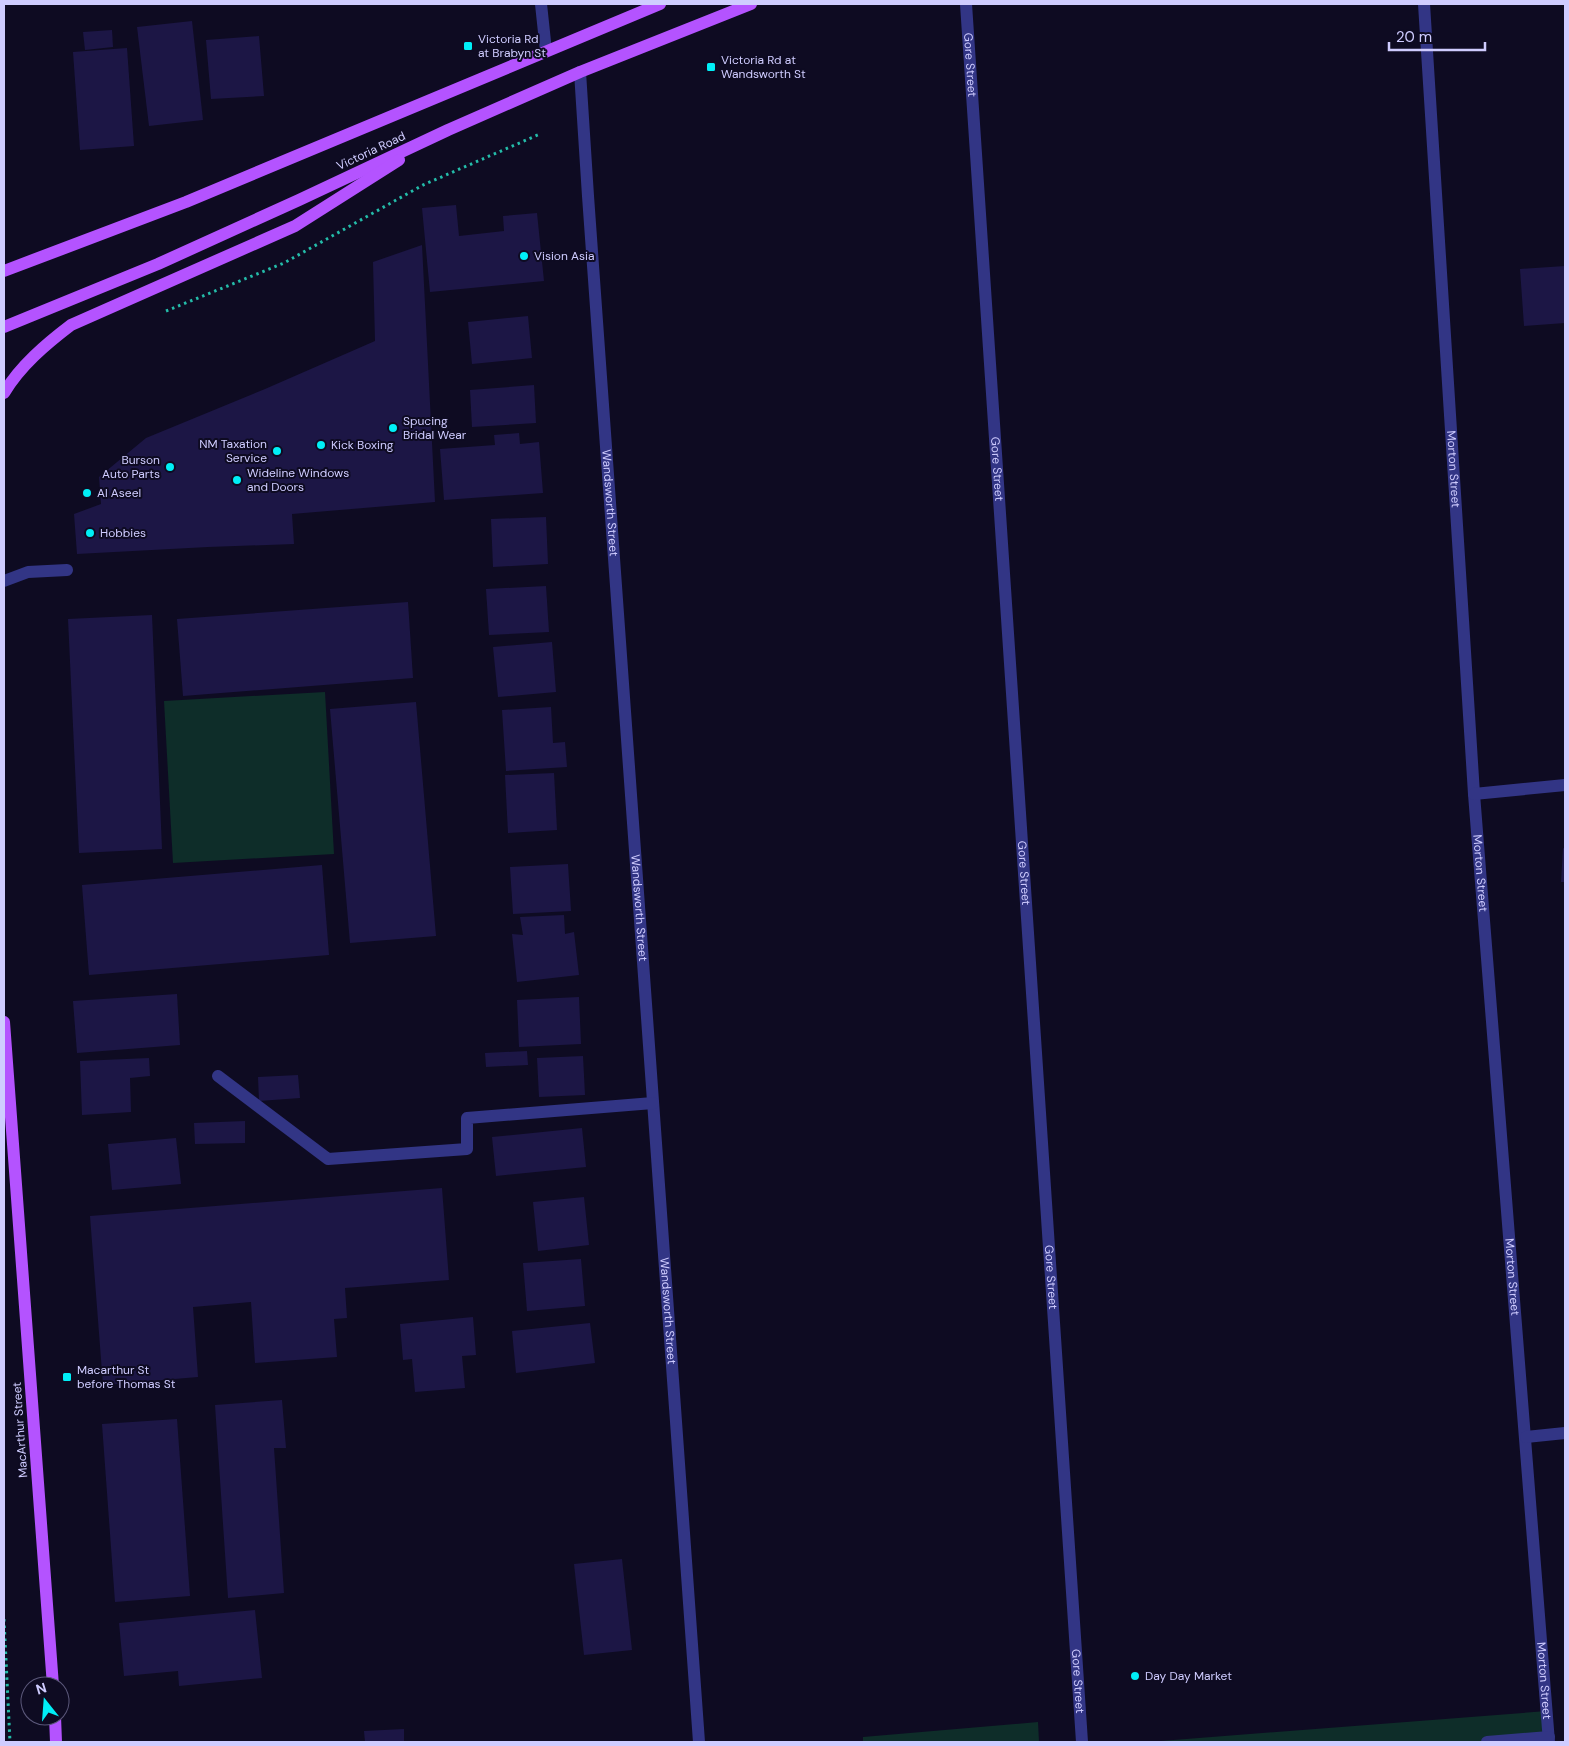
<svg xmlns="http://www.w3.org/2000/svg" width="1569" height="1746" font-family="'DM Sans',sans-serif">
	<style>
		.green { fill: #0e2d29 }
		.building { fill: #1c1645 }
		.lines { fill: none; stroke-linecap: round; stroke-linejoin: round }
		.path { stroke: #24bca9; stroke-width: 3; stroke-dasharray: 2.5 4; stroke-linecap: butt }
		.minor { stroke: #323585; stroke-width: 12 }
		.major { stroke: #b453ff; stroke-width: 12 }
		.poi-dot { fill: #00eff7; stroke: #0e0b22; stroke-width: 2 }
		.labels { text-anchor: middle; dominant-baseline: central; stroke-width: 4; stroke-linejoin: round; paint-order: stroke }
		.poi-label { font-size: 12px; fill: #cfccff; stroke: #0e0b22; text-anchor: start }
		.street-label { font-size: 12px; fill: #cfccff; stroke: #0e0b22 }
	</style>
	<rect width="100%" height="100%" fill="#0e0b22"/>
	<g class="green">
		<polygon points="325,692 334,854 173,863 164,701"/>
		<polygon points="1547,1711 1549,1742 1148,1742"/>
		<polygon points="1038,1722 1039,1742 863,1742 863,1737"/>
	</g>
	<g class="building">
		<polygon points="192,21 203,120 149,126 137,27"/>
		<polygon points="112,30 113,47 85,50 83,32"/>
		<polygon points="259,36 264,96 211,99 206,40"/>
		<polygon points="127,48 134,146 80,150 73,52"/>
		<polygon points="456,205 459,236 504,231 503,216 537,213 544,281 430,292 422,208"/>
		<polygon points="422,245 435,502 292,514 294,544 208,547 77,554 74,514 101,504 99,477 146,438 265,389 375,341 373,262"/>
		<polygon points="1565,266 1565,323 1524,326 1520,269"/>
		<polygon points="528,316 532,358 472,364 468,322"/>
		<polygon points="534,385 536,423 472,427 470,390"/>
		<polygon points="519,433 520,444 539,442 543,493 444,500 440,449 495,445 494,435"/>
		<polygon points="546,517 548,564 493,567 491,519"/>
		<polygon points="546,586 549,632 489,635 486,589"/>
		<polygon points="408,602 413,678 183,696 177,619"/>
		<polygon points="152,615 162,849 79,853 68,619"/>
		<polygon points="552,642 556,692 498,697 493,647"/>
		<polygon points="416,702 436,936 350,943 330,709"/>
		<polygon points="551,707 553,743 565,742 567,767 506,771 502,710"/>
		<polygon points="554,773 557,830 508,833 505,775"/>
		<polygon points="1563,848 1565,849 1565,882 1561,882"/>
		<polygon points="568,864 571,911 513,914 510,867"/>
		<polygon points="322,865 329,955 89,975 82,885"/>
		<polygon points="564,915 565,934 574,932 579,975 517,982 512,934 523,935 520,917"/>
		<polygon points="177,994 180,1045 77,1053 73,1001"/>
		<polygon points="579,997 581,1044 519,1047 517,1000"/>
		<polygon points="527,1051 528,1065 486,1067 485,1053"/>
		<polygon points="583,1056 585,1095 539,1097 537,1058"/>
		<polygon points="149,1058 150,1076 130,1078 131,1112 82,1115 80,1061"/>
		<polygon points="298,1075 300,1098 259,1101 258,1077"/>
		<polygon points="245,1121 245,1143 195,1144 194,1123"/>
		<polygon points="582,1128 586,1167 496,1176 492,1137"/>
		<polygon points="176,1138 181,1184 112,1190 108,1144"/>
		<polygon points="442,1188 449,1280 345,1288 347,1318 334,1319 337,1357 255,1363 251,1302 193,1307 198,1377 103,1385 90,1216"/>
		<polygon points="584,1197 589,1245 538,1251 533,1202"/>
		<polygon points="581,1259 585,1306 527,1311 523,1263"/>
		<polygon points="473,1317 476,1355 462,1356 465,1388 415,1392 412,1359 403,1360 400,1324"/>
		<polygon points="590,1323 595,1363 516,1373 512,1331"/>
		<polygon points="282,1400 286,1448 274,1448 284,1593 228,1598 215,1405"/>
		<polygon points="177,1419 190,1596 115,1602 102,1424"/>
		<polygon points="622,1559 632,1650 584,1655 574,1564"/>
		<polygon points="255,1610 262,1678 179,1686 178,1671 124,1676 119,1623"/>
		<polygon points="404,1729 404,1742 365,1742 364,1731"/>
	</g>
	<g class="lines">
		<g class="path">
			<polyline points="166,311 284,263 423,185 540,134"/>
			<polyline points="4,1619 10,1742"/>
		</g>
		<g class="minor">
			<polyline points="541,4 546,51"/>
			<path id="s1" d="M 966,4 L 1082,1742"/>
			<path id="s2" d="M 1424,4 L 1474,794 L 1549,1742"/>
			<path id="s3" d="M 580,72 L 588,196 L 699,1742"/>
			<polyline points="4,581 28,572 67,570"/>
			<polyline points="1474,794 1565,785"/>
			<polyline points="218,1076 328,1159 467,1149 467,1118 653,1103"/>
			<polyline points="1526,1437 1565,1433"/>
			<polyline points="1487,1742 1549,1737"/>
		</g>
		<g class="major">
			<polyline points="4,271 186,202 660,4"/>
			<polyline points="4,327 158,264 299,200 448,130 580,72 751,4"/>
			<path d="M 4,393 C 20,366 46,344 71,325 L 295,226 L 399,160"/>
			<polyline points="4,1022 53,1686"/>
			<polyline points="55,1716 56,1742"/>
		</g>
	</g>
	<g class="poi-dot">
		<rect x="463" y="41" width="10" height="10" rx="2.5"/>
		<rect x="706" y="62" width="10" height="10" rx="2.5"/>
		<circle cx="524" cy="256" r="5"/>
		<circle cx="393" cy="428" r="5"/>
		<circle cx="321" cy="445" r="5"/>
		<circle cx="277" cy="451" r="5"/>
		<circle cx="170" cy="467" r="5"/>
		<circle cx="237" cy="480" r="5"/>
		<circle cx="87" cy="493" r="5"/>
		<circle cx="90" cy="533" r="5"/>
		<rect x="62" y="1372" width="10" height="10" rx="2.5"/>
		<circle cx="1135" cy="1676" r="5"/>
	</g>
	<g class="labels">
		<g class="poi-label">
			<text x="478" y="39">Victoria Rd<tspan x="478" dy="14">at Brabyn St</tspan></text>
			<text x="721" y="60">Victoria Rd at<tspan x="721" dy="14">Wandsworth St</tspan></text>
			<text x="534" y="256">Vision Asia</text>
			<text x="403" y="421">Spucing<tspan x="403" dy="14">Bridal Wear</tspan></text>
			<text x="267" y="444" text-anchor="end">NM Taxation<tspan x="267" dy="14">Service</tspan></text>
			<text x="331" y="445">Kick Boxing</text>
			<text x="160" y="460" text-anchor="end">Burson<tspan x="160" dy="14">Auto Parts</tspan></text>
			<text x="247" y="473">Wideline Windows<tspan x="247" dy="14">and Doors</tspan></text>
			<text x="97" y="493">Al Aseel</text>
			<text x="100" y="533">Hobbies</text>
			<text x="77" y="1370">Macarthur St<tspan x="77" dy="14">before Thomas St</tspan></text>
			<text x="1145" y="1676">Day Day Market</text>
		</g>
		<g class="street-label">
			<text stroke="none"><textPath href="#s1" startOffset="61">Gore Street</textPath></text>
			<text transform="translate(371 151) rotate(-25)">Victoria Road</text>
			<text stroke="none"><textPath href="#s1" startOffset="466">Gore Street</textPath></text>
			<text stroke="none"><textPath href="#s2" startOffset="466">Morton Street</textPath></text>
			<text stroke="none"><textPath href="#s3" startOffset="432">Wandsworth Street</textPath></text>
			<text stroke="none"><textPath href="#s1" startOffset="871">Gore Street</textPath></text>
			<text stroke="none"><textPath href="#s2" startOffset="871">Morton Street</textPath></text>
			<text stroke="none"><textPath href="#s3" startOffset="838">Wandsworth Street</textPath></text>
			<text stroke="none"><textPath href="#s1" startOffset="1276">Gore Street</textPath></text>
			<text stroke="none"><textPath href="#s2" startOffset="1276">Morton Street</textPath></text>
			<text stroke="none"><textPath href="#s3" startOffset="1242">Wandsworth Street</textPath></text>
			<text transform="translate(20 1430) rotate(-94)">MacArthur Street</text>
			<text stroke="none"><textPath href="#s1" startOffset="1681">Gore Street</textPath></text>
			<text stroke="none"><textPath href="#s2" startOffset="1681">Morton Street</textPath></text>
		</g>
	</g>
	<rect width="1569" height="1746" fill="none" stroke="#cfccff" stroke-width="10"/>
	<g transform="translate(45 1701) rotate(343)"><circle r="24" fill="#0e0b22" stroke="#5b587a"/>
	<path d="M0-4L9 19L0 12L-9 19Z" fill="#00eff7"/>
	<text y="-8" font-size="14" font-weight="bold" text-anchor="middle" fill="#cfccff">N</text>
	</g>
	<path d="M1389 42v8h96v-8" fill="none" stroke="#cfccff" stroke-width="2.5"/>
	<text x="1396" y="42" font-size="15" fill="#cfccff" stroke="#0e0b22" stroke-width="4" paint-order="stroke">20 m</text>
</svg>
